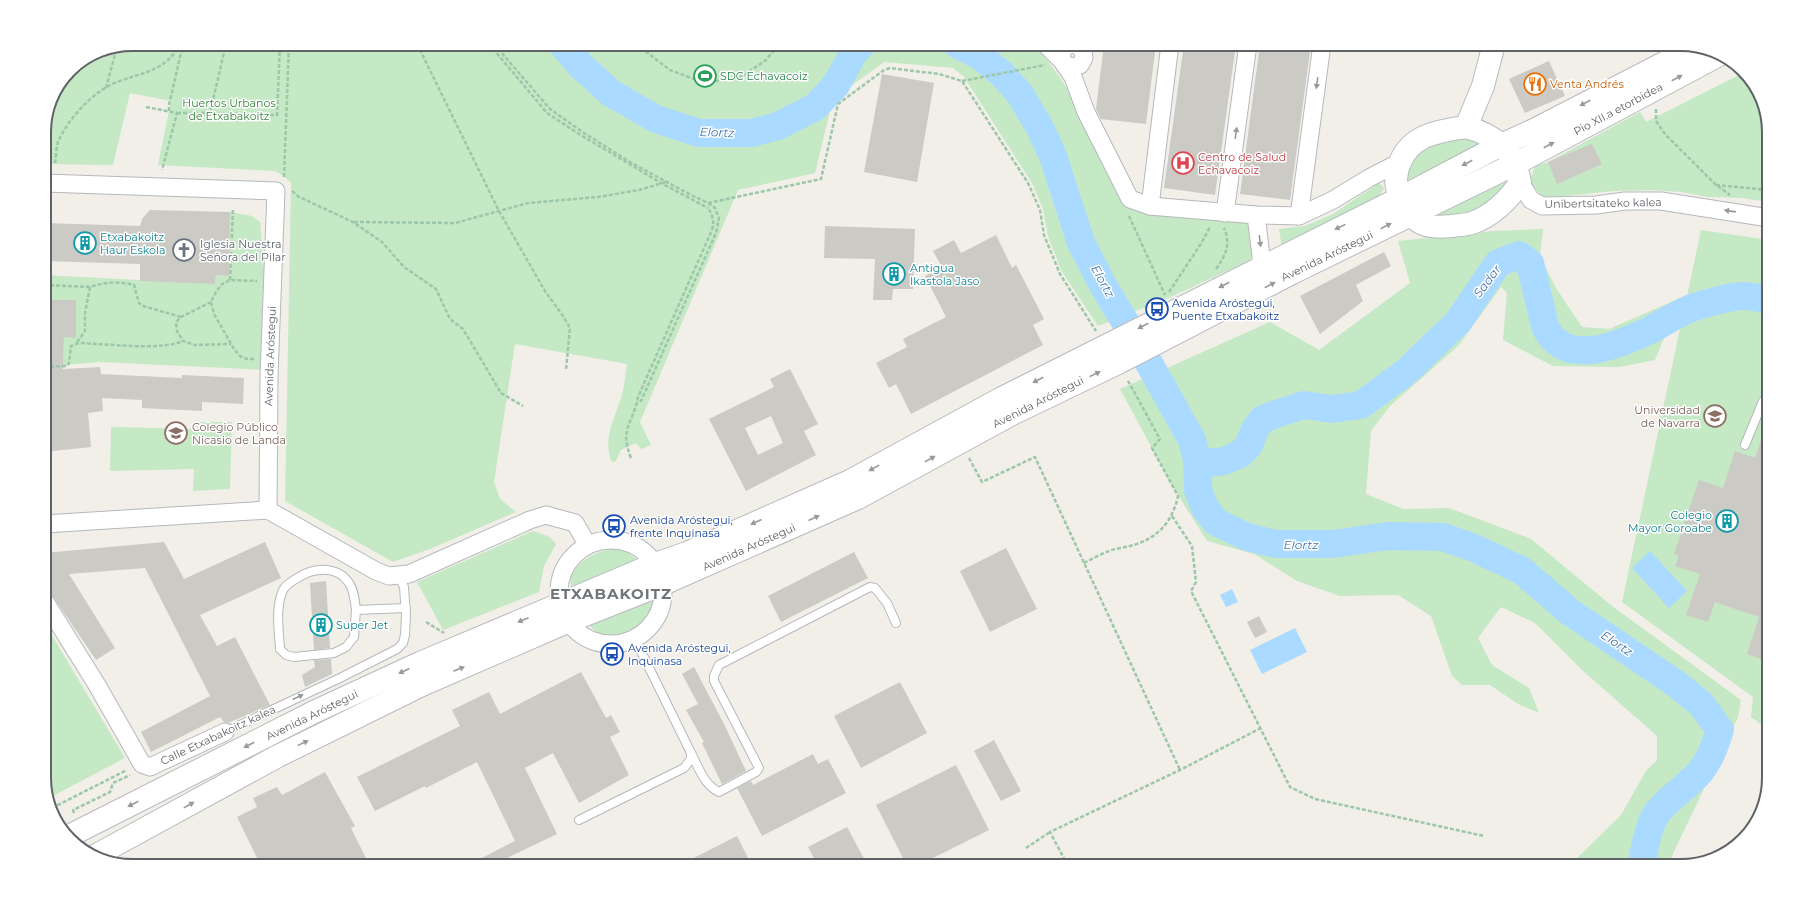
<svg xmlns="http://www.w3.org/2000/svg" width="1813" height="910" font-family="Montserrat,sans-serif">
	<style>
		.green { fill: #c5e8c5 }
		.water { fill: #aadaff }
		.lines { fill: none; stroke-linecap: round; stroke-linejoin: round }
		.river { stroke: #aadaff; stroke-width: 28 }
		.building { fill: #cccac5; fill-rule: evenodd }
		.service-casing { stroke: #b5b8bc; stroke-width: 10 }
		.minor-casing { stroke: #b5b8bc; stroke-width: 19 }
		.secondary-casing { stroke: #b6babf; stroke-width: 24 }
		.path { stroke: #9cc7a9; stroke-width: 2.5; stroke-dasharray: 4 2; stroke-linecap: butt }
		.service { stroke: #fff; stroke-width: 8 }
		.minor { stroke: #fff; stroke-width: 17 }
		.secondary { stroke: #fff; stroke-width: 22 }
		.oneway { fill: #979a9d }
		.labels { text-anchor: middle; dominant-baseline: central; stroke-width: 3; stroke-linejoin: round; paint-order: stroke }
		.leisure-label { font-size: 11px; fill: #27864d; stroke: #fff; text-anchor: start }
		.food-label { font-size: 11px; fill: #c56008; stroke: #fff; text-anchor: start }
		.park-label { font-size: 11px; fill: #348238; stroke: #fff }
		.street-label { font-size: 11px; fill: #5f6368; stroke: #fff }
		.health-label { font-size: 11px; fill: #be3a42; stroke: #fff; text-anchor: start }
		.culture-label { font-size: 11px; fill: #0d838f; stroke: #fff; text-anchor: start }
		.worship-label { font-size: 11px; fill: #5b616d; stroke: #fff; text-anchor: start }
		.transit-label { font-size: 11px; fill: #164399; stroke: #fff; text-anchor: start }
		.education-label { font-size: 11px; fill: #785e54; stroke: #fff; text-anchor: end }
		.water-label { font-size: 12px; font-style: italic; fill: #4174aa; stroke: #fff }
		.district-label { font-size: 15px; font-weight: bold; letter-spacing: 1px; fill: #70757a; stroke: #fff }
		.rim { fill: none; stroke: #5f6368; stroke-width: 2 }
	</style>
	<rect width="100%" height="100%" fill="#f1efe8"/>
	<g class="green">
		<path d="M 132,44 L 1032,44 C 1074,85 1099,148 1121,202 L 1134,206 L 1241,220 L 1249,225 L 1256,235 L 1254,251 L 1249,261 L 1166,299 L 1098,326 L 1061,270 L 1048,236 L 1043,209 L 1032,183 L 964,77 L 953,68 L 884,62 L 833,99 L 815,173 L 738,190 L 640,422 L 651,445 L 641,449 L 636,443 L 621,450 L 615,462 L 611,461 C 603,434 615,419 622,395 C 625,385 625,374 627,364 L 515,344 L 494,482 L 500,499 L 516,512 L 430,549 L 393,562 L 285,501 L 291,183 L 285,177 L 275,171 L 158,165 L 171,101 L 130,93 L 113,165 L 44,164 L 44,126 L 53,93 L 70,70 L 98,51 Z"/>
		<polygon points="1743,73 1754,83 1769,126 1769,202 1742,198 1708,197 1681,192 1653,190 1614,191 1554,197 1542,197 1530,181 1535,166 1548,162 1640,112 1646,122"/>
		<polygon points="1453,137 1472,139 1486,145 1405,181 1405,167 1428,143"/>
		<polygon points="1505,177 1508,184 1480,211 1445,219 1436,214"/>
		<polygon points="1379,183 1384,188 1379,197 1283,256 1279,229 1305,226 1333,214"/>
		<polygon points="230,212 252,216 260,222 265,282 264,370 101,362 63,365 64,337 76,337 76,301 45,300 44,275 215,284 216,275 229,276"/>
		<polygon points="1543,229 1540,256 1556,288 1582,327 1609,329 1680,298 1655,360 1619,367 1553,366 1503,340 1507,293 1501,287 1459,345 1390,406 1371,431 1366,494 1403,509 1449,508 1531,539 1612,606 1741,700 1738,717 1671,858 1670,866 1569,866 1621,815 1646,771 1657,760 1657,736 1581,669 1535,623 1501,607 1478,638 1492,665 1529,688 1539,713 1518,704 1490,685 1462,685 1452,676 1431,616 1398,595 1340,596 1297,581 1254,554 1207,541 1173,487 1120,389 1270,322 1319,350 1410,283 1398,241 1493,231"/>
		<polygon points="1701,230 1769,240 1769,730 1751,717 1753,697 1622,602"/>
		<polygon points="197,422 232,422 230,489 193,491 194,469 110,471 111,427 197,429"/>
		<polygon points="533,531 550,537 556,544 544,566 539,592 443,630 417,582"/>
		<path d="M 616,548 L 629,553 L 636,559 L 633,564 L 582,584 L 571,586 L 570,575 C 586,556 592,553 616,548 Z"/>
		<polygon points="648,600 655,606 644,623 629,633 607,636 596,632 588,624"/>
		<polygon points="44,622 125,758 49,798 44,784"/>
	</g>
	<g class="water">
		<polygon points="1650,551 1687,591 1669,608 1632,568"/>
		<polygon points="1232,589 1238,602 1226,607 1220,595"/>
		<polygon points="1295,628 1307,652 1262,674 1250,650"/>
	</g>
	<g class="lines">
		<g class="river">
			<polyline points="562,44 581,66 611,93 656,119 699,133 752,133 778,126 815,107 836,85 853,54 862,44"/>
			<path d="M 957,44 L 980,56 L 1002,74 L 1020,94 L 1040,128 L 1053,156 L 1081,243 L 1104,287 L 1136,340 L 1192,440 L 1197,460 L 1198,490 L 1205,508 L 1216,522 L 1247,537 L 1276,544 L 1333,544 L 1388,536 L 1443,537 L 1474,548 L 1521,570 L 1570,612 L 1675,683 L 1701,704 L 1720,730 C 1715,745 1710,760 1700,772 C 1687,787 1669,797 1657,813 C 1647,828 1645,849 1641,866"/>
			<path d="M 1197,460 L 1209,463 L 1224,461 L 1240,454 L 1249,445 L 1255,429 L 1263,419 L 1276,414 L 1304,405 L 1332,409 L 1361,405 L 1407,371 L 1458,322 L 1498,263 L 1519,255 L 1530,263 L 1545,326 C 1564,369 1619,345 1650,330 C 1665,322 1681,311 1697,306 C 1708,303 1734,295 1745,296 C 1753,296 1761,299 1769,300"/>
		</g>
	</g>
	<g class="building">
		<polygon points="1104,44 1156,44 1146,124 1101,119 1096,109"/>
		<polygon points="1184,44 1236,44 1215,195 1164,188"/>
		<polygon points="1260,44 1311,44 1290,200 1240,194"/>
		<polygon points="1549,61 1565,96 1525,113 1509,79"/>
		<polygon points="882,74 934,83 917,182 864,172"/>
		<polygon points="1592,144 1602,164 1557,184 1548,162"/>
		<polygon points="150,210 230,212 229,276 216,275 215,284 140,281 140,264 44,261 44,223 140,226 142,219"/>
		<polygon points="825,226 915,229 913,289 893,289 892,300 873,300 875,259 824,258"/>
		<polygon points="996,235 1012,268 1016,265 1044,319 1033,325 1043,345 911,414 896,384 889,388 876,363 907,347 903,339 946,317 925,276 942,267 933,251 954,240 961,253"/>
		<polygon points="1384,252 1391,266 1356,285 1363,301 1320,334 1300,296"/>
		<polygon points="44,300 76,300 76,338 64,337 63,369 100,367 101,374 182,378 182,375 244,378 243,404 202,402 202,411 142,408 142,400 102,398 103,411 88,413 91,447 44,452"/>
		<path d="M 790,369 L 818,424 L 804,431 L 816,455 L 746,491 L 709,419 L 774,387 L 770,379 ZM 771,416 L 783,443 L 758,455 L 745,428 Z"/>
		<polygon points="1767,422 1769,422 1769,662 1747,654 1759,617 1715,602 1708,622 1686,615 1700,574 1675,566 1679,556 1674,554 1699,480 1723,488 1735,451 1755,458"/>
		<polygon points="164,542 184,579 265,542 281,578 200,615 217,646 235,637 270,705 228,723 224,722 220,717 151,752 141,732 210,696 145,568 69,574 115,648 96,660 44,583 44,553"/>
		<polygon points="1006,548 1037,609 990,632 960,571"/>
		<polygon points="854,552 868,578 781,622 768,596"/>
		<polygon points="326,581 330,648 314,650 310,583"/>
		<polygon points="1259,616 1267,632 1255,638 1247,622"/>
		<polygon points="331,659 332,674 305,687 302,675 315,667 314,660"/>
		<polygon points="694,667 724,724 746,771 722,784 702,743 704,742 686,710 698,704 682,674"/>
		<polygon points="581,672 606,718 611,715 620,732 610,737 629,775 579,803 553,753 525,768 557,834 507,858 511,866 466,866 515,841 477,762 426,788 425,786 375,811 357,777 460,726 452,710 489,692 500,714"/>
		<polygon points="900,682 927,733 861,768 834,716"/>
		<polygon points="994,740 1021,791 1001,801 974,751"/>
		<polygon points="813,754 818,764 828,759 846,793 762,836 737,788 751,781 753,785"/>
		<polygon points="956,765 989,830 917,866 907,866 876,805"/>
		<polygon points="325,772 355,826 351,828 370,866 261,866 237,817 257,807 253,798 277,787 282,795"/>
		<polygon points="847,827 868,866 818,866 808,847"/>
		<polygon points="737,836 752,866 678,866"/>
	</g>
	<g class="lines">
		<g class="service-casing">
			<g id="service">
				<polyline points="1745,445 1763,401 1769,397"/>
				<path d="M 356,610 L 354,637 L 346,647 L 334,653 L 294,657 L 286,655 L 280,649 C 279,630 275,608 283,590 C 286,584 294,580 299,577 C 315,567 338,566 349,583 C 354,590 355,601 356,610 L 406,608"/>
				<polyline points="225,732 340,678 397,649 403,643 405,635 406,615 404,587 399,576"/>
				<path d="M 691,753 C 699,768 704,785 719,792 L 756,772 L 759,768 L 714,681 L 714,676 L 719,665 L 870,587 L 875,588 L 887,603 L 896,623"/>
				<polyline points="579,820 684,768 691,759 691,753 635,639"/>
			</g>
		</g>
		<g class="minor-casing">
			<g id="minor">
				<polyline points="1045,44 1062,61 1073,77 1086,112 1130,199 1150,206 1256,215 1299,216 1333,200 1369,178 1398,163"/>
				<polyline points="1070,44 1062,50 1061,57 1064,64 1072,67 1080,65 1084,58 1083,50 1075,44"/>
				<polyline points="1520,182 1531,200 1542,206 1596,205 1625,201 1661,201 1769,218"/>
				<polyline points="44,183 276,191 269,376 268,510"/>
				<polyline points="1150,206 1170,44"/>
				<polyline points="1225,213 1248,44"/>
				<polyline points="1256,215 1261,256 1261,267"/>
				<polyline points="1299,216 1322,44"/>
				<polyline points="268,510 376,571 389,576 409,574 530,520 546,515 575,523 587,544"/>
				<polyline points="44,524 268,510"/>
				<circle cx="611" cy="592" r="52"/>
				<polyline points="44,600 97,685 142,764 150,767 225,732"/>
			</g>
		</g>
		<g class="secondary-casing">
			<g id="secondary">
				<path d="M 1466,127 C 1495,135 1514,150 1520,182 C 1510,199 1492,216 1472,223 C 1466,225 1458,225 1451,226 C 1442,227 1430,228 1421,223 C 1412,218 1407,209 1402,200 C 1388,178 1401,148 1424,137 C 1438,131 1451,129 1466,127 Z"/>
				<polyline points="1466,127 1483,86 1494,44"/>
				<polyline points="69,836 314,712 420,663 655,564 687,553 850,481 1002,398 1400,198 1501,145 1534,130 1695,47"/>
				<polyline points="93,857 278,756 422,685 567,622 663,584 858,498 1012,414 1120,362 1292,273 1515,164 1721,54"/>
			</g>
		</g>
		<g class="path">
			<polyline points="417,44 499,211 545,291 563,316 570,328 566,370"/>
			<polyline points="489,44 547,113 579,134 661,183 708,208"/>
			<polyline points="494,44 550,109 584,133 630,162 687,193 708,203 715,208 719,218 716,233 641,401 637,403"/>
			<polyline points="636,44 670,70 702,82 737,79 765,61 779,44"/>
			<polyline points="962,81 1045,65"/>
			<polyline points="106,88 117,47"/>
			<polyline points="146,107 177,113 162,170"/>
			<polyline points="1656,109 1656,121 1665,134 1715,184 1730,195"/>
			<polyline points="169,111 169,105 183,44"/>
			<polyline points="177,113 210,113 226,44"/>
			<polyline points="210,113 277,115 280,44"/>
			<path d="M 55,163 C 56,157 56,148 58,142 C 68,119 93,91 117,82 C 143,72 165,72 180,44"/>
			<polyline points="284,177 289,44"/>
			<polyline points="1716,185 1769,190"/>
			<polyline points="292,191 299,197 353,222 382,242 404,267 436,289 450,319 463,329 501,393 523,406"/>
			<polyline points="708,203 821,179 838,104 884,70 890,68 939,74 962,81 1028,183 1040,210 1044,235 1060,274 1096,331"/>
			<polyline points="1129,216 1165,295"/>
			<polyline points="354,222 455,223 528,203 598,197 639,190 666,182"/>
			<path d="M 1216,269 C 1226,255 1231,244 1224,228"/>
			<polyline points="230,280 233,208"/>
			<polyline points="44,285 90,287"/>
			<polyline points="1169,292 1202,242 1210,227"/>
			<polyline points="211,302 181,317 176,322 177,331 183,341 195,345 231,344"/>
			<path d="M 77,342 L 85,331 L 85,313 L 90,287 C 104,282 120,281 134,285 L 139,303 L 143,306 L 181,317"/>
			<polyline points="254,359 247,359 240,356 234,349 214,314 211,302 216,292 222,284 230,280 257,281"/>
			<path d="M 44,367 L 67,366 L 69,363 L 71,346 C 80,341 87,344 97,344 C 121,345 162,350 183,341"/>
			<path d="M 631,458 C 619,428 633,424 638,397 L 712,230 C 715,220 712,216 708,207"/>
			<polyline points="969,458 982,482 1035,457 1180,770"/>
			<polyline points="1172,516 1192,546 1196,582 1191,591 1290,787 1315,799 1484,836"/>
			<path d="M 1084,563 C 1092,559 1101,554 1109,551 C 1116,548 1124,548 1130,546 C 1157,539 1172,523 1178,496 L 1152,448 L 1160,439 L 1127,379"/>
			<polyline points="426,622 444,633"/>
			<polyline points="52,808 127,770"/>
			<polyline points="74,813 73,810 110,792 113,783 130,775"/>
			<polyline points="1026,848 1050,832"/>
			<polyline points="1068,866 1050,832 1180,770 1261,728"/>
		</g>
		<use href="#service" class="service"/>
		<use href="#minor" class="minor"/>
		<use href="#secondary" class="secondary"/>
	</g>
	<defs><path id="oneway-solid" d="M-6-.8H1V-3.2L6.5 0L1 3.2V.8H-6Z"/></defs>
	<g class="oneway">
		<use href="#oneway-solid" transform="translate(1677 78) rotate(-28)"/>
		<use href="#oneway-solid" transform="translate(1317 83) rotate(98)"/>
		<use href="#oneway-solid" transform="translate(1585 103) rotate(152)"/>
		<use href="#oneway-solid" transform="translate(1236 133) rotate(-82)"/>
		<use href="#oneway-solid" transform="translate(1549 145) rotate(-28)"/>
		<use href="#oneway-solid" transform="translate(1467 163) rotate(152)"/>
		<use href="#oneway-solid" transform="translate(1730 211) rotate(-172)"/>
		<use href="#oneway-solid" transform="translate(1386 226) rotate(-27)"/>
		<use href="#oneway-solid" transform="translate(1340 227) rotate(154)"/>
		<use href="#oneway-solid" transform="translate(1260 241) rotate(83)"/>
		<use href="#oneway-solid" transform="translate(1224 285) rotate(153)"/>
		<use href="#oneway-solid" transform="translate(1270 285) rotate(-27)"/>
		<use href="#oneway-solid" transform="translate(1143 326) rotate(153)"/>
		<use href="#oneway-solid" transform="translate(1095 374) rotate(-26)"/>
		<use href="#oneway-solid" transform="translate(1038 380) rotate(153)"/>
		<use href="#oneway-solid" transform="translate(930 459) rotate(-29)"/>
		<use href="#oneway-solid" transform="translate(874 468) rotate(151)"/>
		<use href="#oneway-solid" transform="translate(814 518) rotate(-24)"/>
		<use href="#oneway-solid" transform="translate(756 522) rotate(156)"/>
		<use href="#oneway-solid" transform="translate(523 620) rotate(157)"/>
		<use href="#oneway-solid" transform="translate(459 669) rotate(-23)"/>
		<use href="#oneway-solid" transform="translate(404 671) rotate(155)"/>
		<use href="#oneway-solid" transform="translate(298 697) rotate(-25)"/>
		<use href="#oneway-solid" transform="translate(303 743) rotate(-26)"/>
		<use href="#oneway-solid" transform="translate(249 745) rotate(153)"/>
		<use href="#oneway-solid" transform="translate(133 804) rotate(153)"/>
		<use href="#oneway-solid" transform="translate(189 805) rotate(-29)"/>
	</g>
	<defs>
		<g id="stadium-ring" transform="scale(1.15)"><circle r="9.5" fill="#fff" stroke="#2e9e5b" stroke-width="1.5"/><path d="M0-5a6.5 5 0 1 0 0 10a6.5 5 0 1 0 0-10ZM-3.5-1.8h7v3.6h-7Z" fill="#2e9e5b"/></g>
		<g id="restaurant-ring" transform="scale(1.15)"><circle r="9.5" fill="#fff" stroke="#e8710a" stroke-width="1.5"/><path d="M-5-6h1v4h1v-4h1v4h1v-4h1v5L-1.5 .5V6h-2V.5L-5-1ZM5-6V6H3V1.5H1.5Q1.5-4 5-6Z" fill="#e8710a"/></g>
		<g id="hospital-ring" transform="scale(1.15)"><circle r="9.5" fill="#fff" stroke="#e0444e" stroke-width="1.5"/><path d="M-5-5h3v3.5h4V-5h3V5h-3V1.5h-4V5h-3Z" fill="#e0444e"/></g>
		<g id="building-ring" transform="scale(1.15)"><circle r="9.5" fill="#fff" stroke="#0f9aa8" stroke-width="1.5"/><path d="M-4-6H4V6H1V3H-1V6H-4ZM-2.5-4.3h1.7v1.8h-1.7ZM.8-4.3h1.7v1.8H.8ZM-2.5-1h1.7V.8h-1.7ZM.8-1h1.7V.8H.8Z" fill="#0f9aa8"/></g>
		<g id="church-ring" transform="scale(1.15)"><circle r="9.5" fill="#fff" stroke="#6b7280" stroke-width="1.5"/><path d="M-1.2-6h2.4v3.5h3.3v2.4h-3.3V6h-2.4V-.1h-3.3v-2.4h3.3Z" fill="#6b7280"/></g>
		<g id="bus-ring" transform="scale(1.15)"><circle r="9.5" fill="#fff" stroke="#1a4fb4" stroke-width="1.5"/><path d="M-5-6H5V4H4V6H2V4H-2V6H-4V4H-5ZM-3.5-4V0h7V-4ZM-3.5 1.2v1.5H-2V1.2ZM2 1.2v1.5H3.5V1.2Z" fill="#1a4fb4"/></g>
		<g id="university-ring" transform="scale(1.15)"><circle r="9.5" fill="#fff" stroke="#8d6e63" stroke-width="1.5"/><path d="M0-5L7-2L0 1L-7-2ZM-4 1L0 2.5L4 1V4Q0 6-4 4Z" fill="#8d6e63"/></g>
		<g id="school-ring" transform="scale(1.15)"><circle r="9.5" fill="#fff" stroke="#8d6e63" stroke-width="1.5"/><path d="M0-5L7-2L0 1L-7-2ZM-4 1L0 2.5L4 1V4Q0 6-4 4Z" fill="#8d6e63"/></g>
	</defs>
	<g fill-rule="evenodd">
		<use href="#stadium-ring" x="705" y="76"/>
		<use href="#restaurant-ring" x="1535" y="84"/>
		<use href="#hospital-ring" x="1183" y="163"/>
		<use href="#building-ring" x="85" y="243"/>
		<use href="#church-ring" x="184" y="250"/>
		<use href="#building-ring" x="894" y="274"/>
		<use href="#bus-ring" x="1157" y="309"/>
		<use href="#university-ring" x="1715" y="416"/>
		<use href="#school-ring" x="176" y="433"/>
		<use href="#building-ring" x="1727" y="521"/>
		<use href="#bus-ring" x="614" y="526"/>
		<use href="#building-ring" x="321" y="625"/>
		<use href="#bus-ring" x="612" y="654"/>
	</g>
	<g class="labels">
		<g class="leisure-label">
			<text x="720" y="76">SDC Echavacoiz</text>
		</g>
		<g class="food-label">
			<text x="1550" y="84">Venta Andrés</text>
		</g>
		<g class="park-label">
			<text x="229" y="103">Huertos Urbanos<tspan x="229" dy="13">de Etxabakoitz</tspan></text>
		</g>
		<g class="street-label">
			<text transform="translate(1618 109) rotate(-28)">Pio XII.a etorbidea</text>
			<text transform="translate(1603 203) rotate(-1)">Unibertsitateko kalea</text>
			<text transform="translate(1327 256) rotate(-26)">Avenida Aróstegui</text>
			<text transform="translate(270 356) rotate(-88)">Avenida Aróstegui</text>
			<text transform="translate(1038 402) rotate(-27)">Avenida Aróstegui</text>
			<text transform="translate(749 547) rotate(-24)">Avenida Aróstegui</text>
			<text transform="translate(312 715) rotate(-26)">Avenida Aróstegui</text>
			<text transform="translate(218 735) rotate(-25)">Calle Etxabakoitz kalea</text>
		</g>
		<g class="health-label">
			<text x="1198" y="157">Centro de Salud<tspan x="1198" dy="13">Echavacoiz</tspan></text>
		</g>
		<g class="culture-label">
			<text x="100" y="237">Etxabakoitz<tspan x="100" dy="13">Haur Eskola</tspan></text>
			<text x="910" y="268">Antigua<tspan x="910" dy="13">Ikastola Jaso</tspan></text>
			<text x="1712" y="515" text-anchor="end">Colegio<tspan x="1712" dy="13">Mayor Goroabe</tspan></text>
			<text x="336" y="625">Super Jet</text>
		</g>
		<g class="worship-label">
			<text x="200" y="244">Iglesia Nuestra<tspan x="200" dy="13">Señora del Pilar</tspan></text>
		</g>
		<g class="transit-label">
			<text x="1172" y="303">Avenida Aróstegui,<tspan x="1172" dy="13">Puente Etxabakoitz</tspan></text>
			<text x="630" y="520">Avenida Aróstegui,<tspan x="630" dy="13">frente Inquinasa</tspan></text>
			<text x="628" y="648">Avenida Aróstegui,<tspan x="628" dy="13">Inquinasa</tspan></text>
		</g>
		<g class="education-label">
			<text x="1700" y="410">Universidad<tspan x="1700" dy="13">de Navarra</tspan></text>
			<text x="192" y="427" text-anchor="start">Colegio Público<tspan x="192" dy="13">Nicasio de Landa</tspan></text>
		</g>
		<g class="water-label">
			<text transform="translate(717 132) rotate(2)">Elortz</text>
			<text transform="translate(1103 281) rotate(61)">Elortz</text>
			<text transform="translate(1487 281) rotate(-53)">Sadar</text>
			<text x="1301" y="544">Elortz</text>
			<text transform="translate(1617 643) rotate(34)">Elortz</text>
		</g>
		<g class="district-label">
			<text x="611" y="593">ETXABAKOITZ</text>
		</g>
	</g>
	<path d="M0 0H1813V910H0ZM132 51H1681A81 81 0 0 1 1762 132V778A81 81 0 0 1 1681 859H132A81 81 0 0 1 51 778V132A81 81 0 0 1 132 51Z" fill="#fff" fill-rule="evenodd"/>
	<path class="rim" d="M132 51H1681A81 81 0 0 1 1762 132V778A81 81 0 0 1 1681 859H132A81 81 0 0 1 51 778V132A81 81 0 0 1 132 51Z"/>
</svg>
